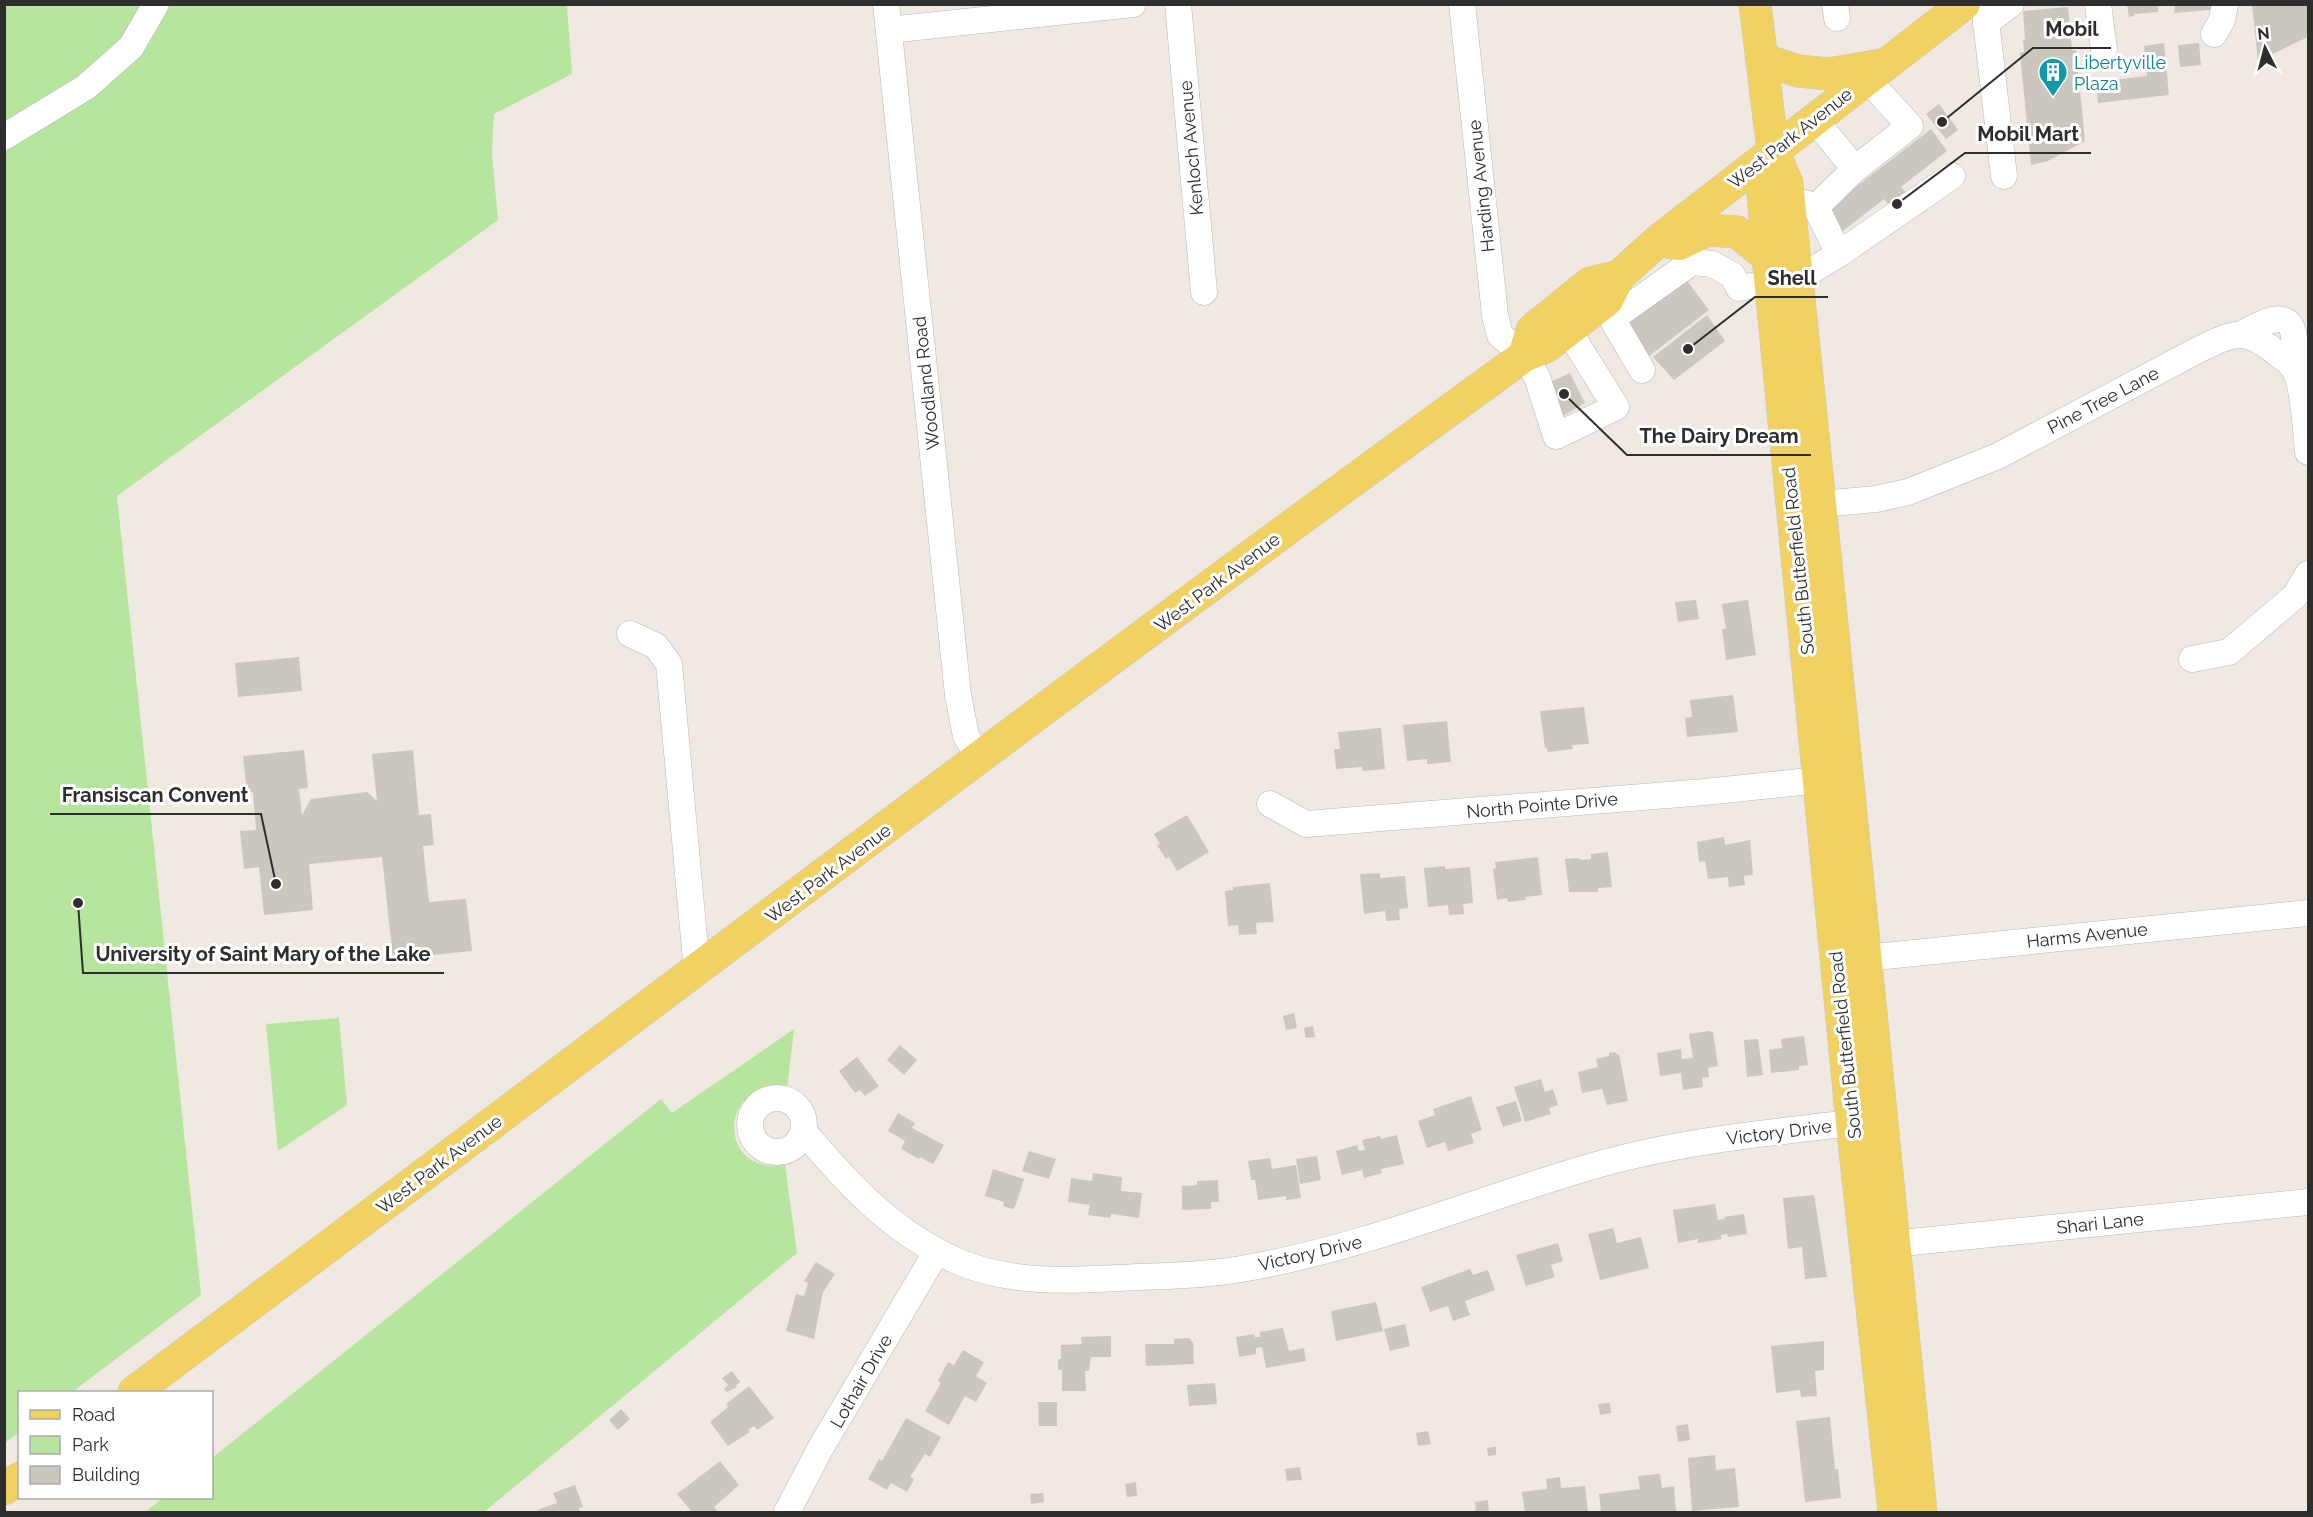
<svg xmlns="http://www.w3.org/2000/svg" width="2313" height="1517" font-family="Raleway,sans-serif">
	<style>
		.green { fill: #b6e59e }
		.building { fill: #cbc7bf }
		.lines { fill: none; stroke-linecap: round; stroke-linejoin: round }
		.minor-casing { stroke: #b4b7c1; stroke-width: 27 }
		.major-casing { stroke: #c9c9c9; stroke-width: 33 }
		.minor { stroke: #fff; stroke-width: 26 }
		.major { stroke: #f2d163; stroke-width: 32 }
		.labels { text-anchor: middle; dominant-baseline: central; stroke-width: 6; stroke-linejoin: round; paint-order: stroke }
		.culture-label { font-size: 18px; fill: #0d838f; stroke: #fff; text-anchor: start }
		.street-label { font-size: 18px; fill: #2e2e2e; stroke: #fff }
		.leader { fill: none; stroke: #2e2e2e; stroke-width: 2 }
		.callout-dot { fill: #2e2e2e; stroke: #fff; stroke-width: 2 }
		.callout-label { font-size: 20px; text-anchor: middle; font-weight: bold; fill: #2e2e2e; stroke: #fff; stroke-width: 6; stroke-linejoin: round; paint-order: stroke }
	</style>
	<rect width="100%" height="100%" fill="#efe9e1"/>
	<g class="green">
		<polygon points="4,5 567,5 572,74 494,114 492,154 498,220 117,496 201,1295 72,1392 20,1392 19,1432 5,1443"/>
		<polygon points="339,1018 347,1105 278,1151 266,1024"/>
		<path d="M 794,1029 L 787,1089 C 780,1089 771,1087 764,1089 C 720,1100 723,1174 785,1165 L 797,1253 L 484,1512 L 145,1512 L 163,1498 L 212,1498 L 212,1458 L 661,1099 L 672,1113 Z"/>
	</g>
	<g class="building">
		<polygon points="2127,4 2158,4 2158,12 2134,14 2134,16 2129,17"/>
		<polygon points="2175,4 2220,4 2221,9 2174,13"/>
		<polygon points="2252,4 2307,4 2308,37 2258,61"/>
		<polygon points="2068,7 2072,50 2076,50 2085,141 2048,161 2031,165 2020,53 2024,52 2023,40 2025,40 2023,11"/>
		<polygon points="2164,43 2169,95 2098,103 2096,82 2147,76 2144,46"/>
		<polygon points="2199,43 2201,65 2180,67 2178,45"/>
		<polygon points="1939,104 1958,130 1946,139 1926,114"/>
		<polygon points="1931,129 1947,151 1901,187 1909,196 1892,209 1884,199 1839,234 1822,213"/>
		<polygon points="1684,277 1709,310 1649,356 1624,324"/>
		<polygon points="1707,315 1725,341 1674,380 1653,357"/>
		<polygon points="1570,373 1585,403 1556,420 1544,385"/>
		<polygon points="1696,600 1699,619 1678,622 1675,602"/>
		<polygon points="1748,600 1756,655 1726,660 1722,629 1726,629 1722,604"/>
		<polygon points="299,657 302,691 238,697 235,663"/>
		<polygon points="1733,695 1738,732 1687,737 1685,718 1692,717 1690,700"/>
		<polygon points="1584,707 1589,744 1572,745 1573,749 1548,752 1547,748 1545,748 1540,711"/>
		<polygon points="1447,721 1451,762 1427,764 1427,759 1407,761 1403,725"/>
		<polygon points="1381,728 1385,769 1363,771 1362,767 1336,769 1334,749 1340,749 1338,732"/>
		<polygon points="304,750 308,788 299,789 302,815 311,799 367,792 377,801 372,754 413,750 419,815 431,814 434,845 423,846 429,902 466,899 472,951 393,959 382,857 309,864 313,910 264,915 259,867 244,869 240,831 256,830 253,792 247,793 243,756"/>
		<polygon points="1187,815 1209,852 1177,871 1169,857 1166,859 1157,845 1160,844 1154,834"/>
		<polygon points="1724,837 1725,845 1750,840 1753,875 1744,876 1745,885 1729,887 1728,877 1708,879 1705,861 1699,862 1697,842"/>
		<polygon points="1608,852 1612,887 1598,888 1598,892 1569,892 1565,859 1578,858 1582,860 1591,859 1591,854"/>
		<polygon points="1538,857 1542,895 1525,897 1526,900 1508,902 1507,898 1497,900 1493,869 1496,868 1495,862"/>
		<polygon points="1445,866 1445,869 1470,867 1473,903 1463,904 1464,914 1449,915 1448,905 1428,907 1424,868"/>
		<polygon points="1380,873 1380,878 1405,876 1408,908 1399,909 1400,920 1386,921 1385,911 1364,914 1360,874"/>
		<polygon points="1270,883 1274,922 1256,923 1257,934 1239,935 1238,925 1228,926 1225,891 1233,890 1233,887"/>
		<polygon points="1294,1013 1297,1028 1286,1030 1283,1016"/>
		<polygon points="1313,1026 1315,1037 1306,1038 1304,1028"/>
		<polygon points="1709,1031 1713,1032 1718,1066 1708,1068 1709,1077 1702,1078 1703,1087 1683,1090 1681,1073 1660,1076 1657,1053 1681,1049 1682,1059 1693,1058 1689,1034"/>
		<polygon points="1804,1036 1808,1065 1799,1066 1799,1070 1771,1073 1769,1050 1782,1048 1781,1039"/>
		<polygon points="1758,1039 1763,1075 1747,1077 1744,1040"/>
		<polygon points="900,1045 917,1060 904,1075 887,1060"/>
		<polygon points="1616,1052 1617,1055 1619,1054 1628,1101 1607,1105 1602,1089 1582,1093 1578,1072 1598,1067 1596,1059 1609,1056 1609,1053"/>
		<polygon points="857,1057 879,1086 865,1096 860,1090 855,1093 839,1071"/>
		<polygon points="1541,1079 1545,1092 1553,1089 1558,1105 1549,1108 1551,1114 1525,1122 1514,1087"/>
		<polygon points="1471,1096 1482,1130 1471,1134 1474,1143 1448,1151 1445,1142 1427,1148 1418,1121 1435,1115 1433,1109"/>
		<polygon points="1516,1101 1522,1121 1503,1127 1496,1107"/>
		<polygon points="898,1113 915,1123 912,1128 944,1145 933,1164 920,1157 919,1159 901,1149 905,1141 888,1131"/>
		<polygon points="1397,1135 1404,1164 1381,1169 1382,1173 1364,1178 1362,1170 1342,1175 1336,1151 1357,1145 1359,1151 1365,1150 1362,1140 1380,1136 1381,1139"/>
		<polygon points="1029,1151 1056,1159 1049,1179 1022,1171"/>
		<polygon points="1317,1156 1321,1180 1300,1184 1296,1159"/>
		<polygon points="1270,1158 1272,1169 1296,1165 1301,1198 1286,1200 1286,1196 1258,1200 1255,1180 1251,1180 1248,1161"/>
		<polygon points="993,1169 1024,1179 1015,1207 1012,1209 1003,1206 1004,1202 985,1196"/>
		<polygon points="1093,1173 1122,1177 1121,1191 1142,1193 1139,1218 1111,1214 1110,1218 1088,1215 1090,1205 1068,1202 1071,1178 1092,1181"/>
		<polygon points="1218,1180 1219,1202 1211,1202 1211,1209 1182,1210 1182,1186 1197,1185 1197,1181"/>
		<polygon points="1814,1195 1827,1277 1805,1279 1802,1247 1788,1249 1783,1198"/>
		<polygon points="1715,1204 1718,1220 1725,1219 1724,1217 1744,1214 1747,1234 1728,1237 1727,1234 1721,1235 1722,1239 1698,1243 1698,1239 1678,1243 1673,1210"/>
		<polygon points="1613,1228 1617,1243 1641,1237 1649,1268 1600,1280 1588,1234"/>
		<polygon points="1558,1243 1563,1261 1551,1265 1555,1277 1526,1286 1516,1255"/>
		<polygon points="816,1262 835,1274 823,1292 814,1339 786,1331 796,1294 804,1296 808,1283 804,1281"/>
		<polygon points="1470,1269 1473,1275 1488,1270 1495,1290 1465,1301 1470,1315 1453,1321 1448,1306 1430,1312 1421,1287"/>
		<polygon points="1376,1302 1383,1331 1336,1341 1331,1311"/>
		<polygon points="1405,1324 1410,1346 1390,1351 1384,1329"/>
		<polygon points="1283,1328 1289,1351 1304,1348 1306,1361 1266,1368 1262,1347 1256,1348 1256,1354 1239,1357 1236,1337 1254,1334 1255,1337 1260,1337 1260,1332"/>
		<polygon points="1111,1336 1111,1357 1091,1357 1089,1371 1085,1371 1086,1391 1062,1391 1062,1370 1058,1370 1058,1359 1061,1359 1061,1345 1082,1344 1081,1337"/>
		<polygon points="1189,1338 1193,1343 1194,1364 1146,1366 1145,1344 1174,1344 1174,1339"/>
		<polygon points="1824,1341 1824,1370 1815,1371 1817,1396 1801,1397 1800,1390 1776,1393 1771,1346"/>
		<polygon points="963,1350 984,1362 976,1376 987,1383 976,1402 965,1396 949,1425 925,1411 941,1383 938,1381 948,1362 954,1365"/>
		<polygon points="732,1371 740,1382 736,1385 737,1387 727,1392 724,1389 728,1385 722,1378"/>
		<polygon points="1215,1383 1217,1404 1189,1406 1187,1385"/>
		<polygon points="749,1386 774,1418 757,1430 754,1426 748,1430 750,1432 728,1446 710,1422 728,1407 726,1404"/>
		<polygon points="1038,1402 1057,1402 1057,1426 1039,1426"/>
		<polygon points="1610,1403 1611,1413 1600,1415 1598,1404"/>
		<polygon points="621,1409 630,1419 618,1430 609,1420"/>
		<polygon points="1830,1417 1835,1469 1838,1469 1841,1498 1805,1502 1796,1421"/>
		<polygon points="906,1418 941,1437 930,1457 925,1454 919,1463 910,1477 914,1479 907,1492 891,1483 887,1490 868,1479 879,1459 882,1461"/>
		<polygon points="1688,1424 1690,1440 1678,1442 1676,1426"/>
		<polygon points="1428,1431 1431,1444 1418,1446 1416,1433"/>
		<polygon points="1493,1447 1496,1447 1496,1455 1488,1456 1487,1448"/>
		<polygon points="1715,1455 1716,1470 1735,1468 1739,1507 1692,1511 1688,1458"/>
		<polygon points="720,1461 739,1485 714,1507 717,1511 715,1512 692,1512 677,1494"/>
		<polygon points="1300,1467 1302,1480 1287,1481 1285,1469"/>
		<polygon points="1660,1474 1662,1488 1674,1486 1676,1512 1601,1512 1599,1494 1640,1489 1638,1476"/>
		<polygon points="1560,1477 1561,1488 1585,1486 1588,1512 1525,1512 1522,1492 1547,1489 1546,1479"/>
		<polygon points="1136,1482 1137,1496 1127,1497 1125,1484"/>
		<polygon points="575,1485 583,1507 579,1508 580,1512 538,1512 537,1510 557,1503 553,1493"/>
		<polygon points="1043,1493 1044,1502 1031,1504 1030,1494"/>
		<polygon points="1488,1500 1489,1512 1470,1512 1476,1510 1475,1502"/>
	</g>
	<g class="lines">
		<g class="minor-casing">
			<g id="minor">
				<polyline points="886,4 958,695 966,736 979,757"/>
				<polyline points="1178,4 1204,292"/>
				<polyline points="1462,4 1495,315 1500,335 1524,356 1537,377 1556,436 1616,407 1568,330"/>
				<polyline points="1835,4 1837,18"/>
				<polyline points="1984,4 2004,176"/>
				<polyline points="2098,4 2104,49"/>
				<polyline points="1986,23 2011,4"/>
				<polyline points="889,30 1133,4"/>
				<polyline points="2214,34 2222,20 2225,4"/>
				<polyline points="1814,119 1855,169"/>
				<polyline points="4,137 86,87 131,47 156,4"/>
				<polyline points="1790,205 1805,203 1816,207 1855,169 1910,126 1867,79"/>
				<polyline points="1816,207 1839,254"/>
				<polyline points="1797,272 1811,271 1839,254 1952,176"/>
				<polyline points="1608,303 1614,322 1642,370"/>
				<polyline points="1613,318 1692,262 1712,264 1732,275 1739,288 1771,283"/>
				<path d="M 2242,334 C 2258,325 2291,304 2294,338 C 2295,347 2294,357 2294,367"/>
				<path d="M 1821,504 L 1876,499 L 1908,492 L 1998,456 L 2194,352 C 2228,336 2241,324 2274,351 C 2280,356 2288,360 2292,366 C 2304,380 2306,433 2308,452"/>
				<polyline points="630,634 656,646 669,664 697,971"/>
				<polyline points="2192,659 2229,652 2295,596 2308,574"/>
				<polyline points="1270,804 1306,824 1705,792 1819,780"/>
				<polyline points="1865,958 2308,913"/>
				<circle cx="777" cy="1125" r="27"/>
				<path d="M 804,1132 C 848,1184 893,1233 957,1261 C 1007,1283 1065,1281 1118,1278 C 1159,1276 1201,1276 1241,1269 C 1360,1249 1471,1202 1586,1168 C 1672,1142 1764,1133 1852,1123"/>
				<polyline points="1892,1244 2308,1202"/>
				<polyline points="787,1512 820,1449 937,1251"/>
			</g>
		</g>
		<g class="major-casing">
			<g id="major">
				<path d="M 1755,4 L 1773,151 L 1787,183 C 1834,626 1874,1070 1921,1512"/>
				<polyline points="1762,59 1798,71 1829,74 1881,65"/>
				<polyline points="1773,151 1763,194 1768,257 1852,1123 1894,1512"/>
				<polyline points="1668,242 1679,244 1708,230 1737,232 1768,257"/>
				<polyline points="1524,356 1532,330 1590,283 1619,276"/>
				<path d="M 134,1392 C 597,1046 1056,695 1524,356 L 1546,347 L 1607,300 L 1619,276 L 1659,240 L 1964,4"/>
				<polyline points="4,1489 20,1478"/>
			</g>
		</g>
		<use href="#minor" class="minor"/>
		<use href="#major" class="major"/>
	</g>
	<defs>
		<g id="building-pin" transform="scale(1.5)"><path d="M0 17L-7.5 6A9.5 9.5 0 1 1 7.5 6Z" fill="#0f9aa8" stroke="#fff"/><path d="M-4-6H4V6H1V3H-1V6H-4ZM-2.5-4.3h1.7v1.8h-1.7ZM.8-4.3h1.7v1.8H.8ZM-2.5-1h1.7V.8h-1.7ZM.8-1h1.7V.8H.8Z" fill="#fff"/></g>
	</defs>
	<g fill-rule="evenodd">
		<use href="#building-pin" x="2053" y="72"/>
	</g>
	<g class="labels">
		<g class="culture-label">
			<text x="2074" y="62">Libertyville<tspan x="2074" dy="21">Plaza</tspan></text>
		</g>
		<g class="street-label">
			<text transform="translate(1790 138) rotate(-38)">West Park Avenue</text>
			<text transform="translate(1191 148) rotate(-95)">Kenloch Avenue</text>
			<text transform="translate(1481 186) rotate(-96)">Harding Avenue</text>
			<text transform="translate(926 383) rotate(-96)">Woodland Road</text>
			<text transform="translate(2103 400) rotate(-28)">Pine Tree Lane</text>
			<text transform="translate(1798 561) rotate(-96)">South Butterfield Road</text>
			<text transform="translate(1217 582) rotate(-37)">West Park Avenue</text>
			<text transform="translate(1542 805) rotate(-5)">North Pointe Drive</text>
			<text transform="translate(828 873) rotate(-37)">West Park Avenue</text>
			<text transform="translate(2087 935) rotate(-6)">Harms Avenue</text>
			<text transform="translate(1845 1045) rotate(-96)">South Butterfield Road</text>
			<text transform="translate(1779 1132) rotate(-7)">Victory Drive</text>
			<text transform="translate(439 1164) rotate(-37)">West Park Avenue</text>
			<text transform="translate(2100 1223) rotate(-6)">Shari Lane</text>
			<text transform="translate(1310 1253) rotate(-13)">Victory Drive</text>
			<text transform="translate(861 1381) rotate(-60)">Lothair Drive</text>
		</g>
	</g>
	<path class="leader" d="M1942 122L2033 48H2111M1897 204L1965 153H2091M1688 349L1755 297H1828M1564 394L1627 455H1811M276 884L261 814H50M78 903L83 973H444"/>
	<g class="callout-dot">
		<circle cx="1942" cy="122" r="6"/>
		<circle cx="1897" cy="204" r="6"/>
		<circle cx="1688" cy="349" r="6"/>
		<circle cx="1564" cy="394" r="6"/>
		<circle cx="276" cy="884" r="6"/>
		<circle cx="78" cy="903" r="6"/>
	</g>
	<g class="callout-label">
		<text x="2072" y="36">Mobil</text>
		<text x="2028" y="141">Mobil Mart</text>
		<text x="1792" y="285">Shell</text>
		<text x="1719" y="443">The Dairy Dream</text>
		<text x="155" y="802">Fransiscan Convent</text>
		<text x="263" y="961">University of Saint Mary of the Lake</text>
	</g>
	<rect width="2313" height="1517" fill="none" stroke="#2e2e2e" stroke-width="12"/>
	<rect x="18" y="1391" width="195" height="108" fill="#ffffff" stroke="#ababab" stroke-width="1.5"/>
	<rect x="30" y="1410" width="30" height="9" fill="#f2d163" stroke="#ababab" stroke-width="1.5"/>
	<text x="72" y="1421" font-size="18" fill="#2e2e2e">Road</text>
	<rect x="30" y="1436" width="30" height="18" fill="#b6e59e" stroke="#ababab" stroke-width="1.5"/>
	<text x="72" y="1451" font-size="18" fill="#2e2e2e">Park</text>
	<rect x="30" y="1466" width="30" height="18" fill="#cbc7bf" stroke="#ababab" stroke-width="1.5"/>
	<text x="72" y="1481" font-size="18" fill="#2e2e2e">Building</text>
	<g transform="translate(2265 48) rotate(354)" stroke="#ffffff" stroke-width="4.5" paint-order="stroke">
	<path d="M0-4.5L10 22L0 15L-10 22Z" fill="#2e2e2e"/>
	<text y="-9" font-size="16" font-weight="bold" text-anchor="middle" fill="#2e2e2e">N</text>
	</g>
</svg>
